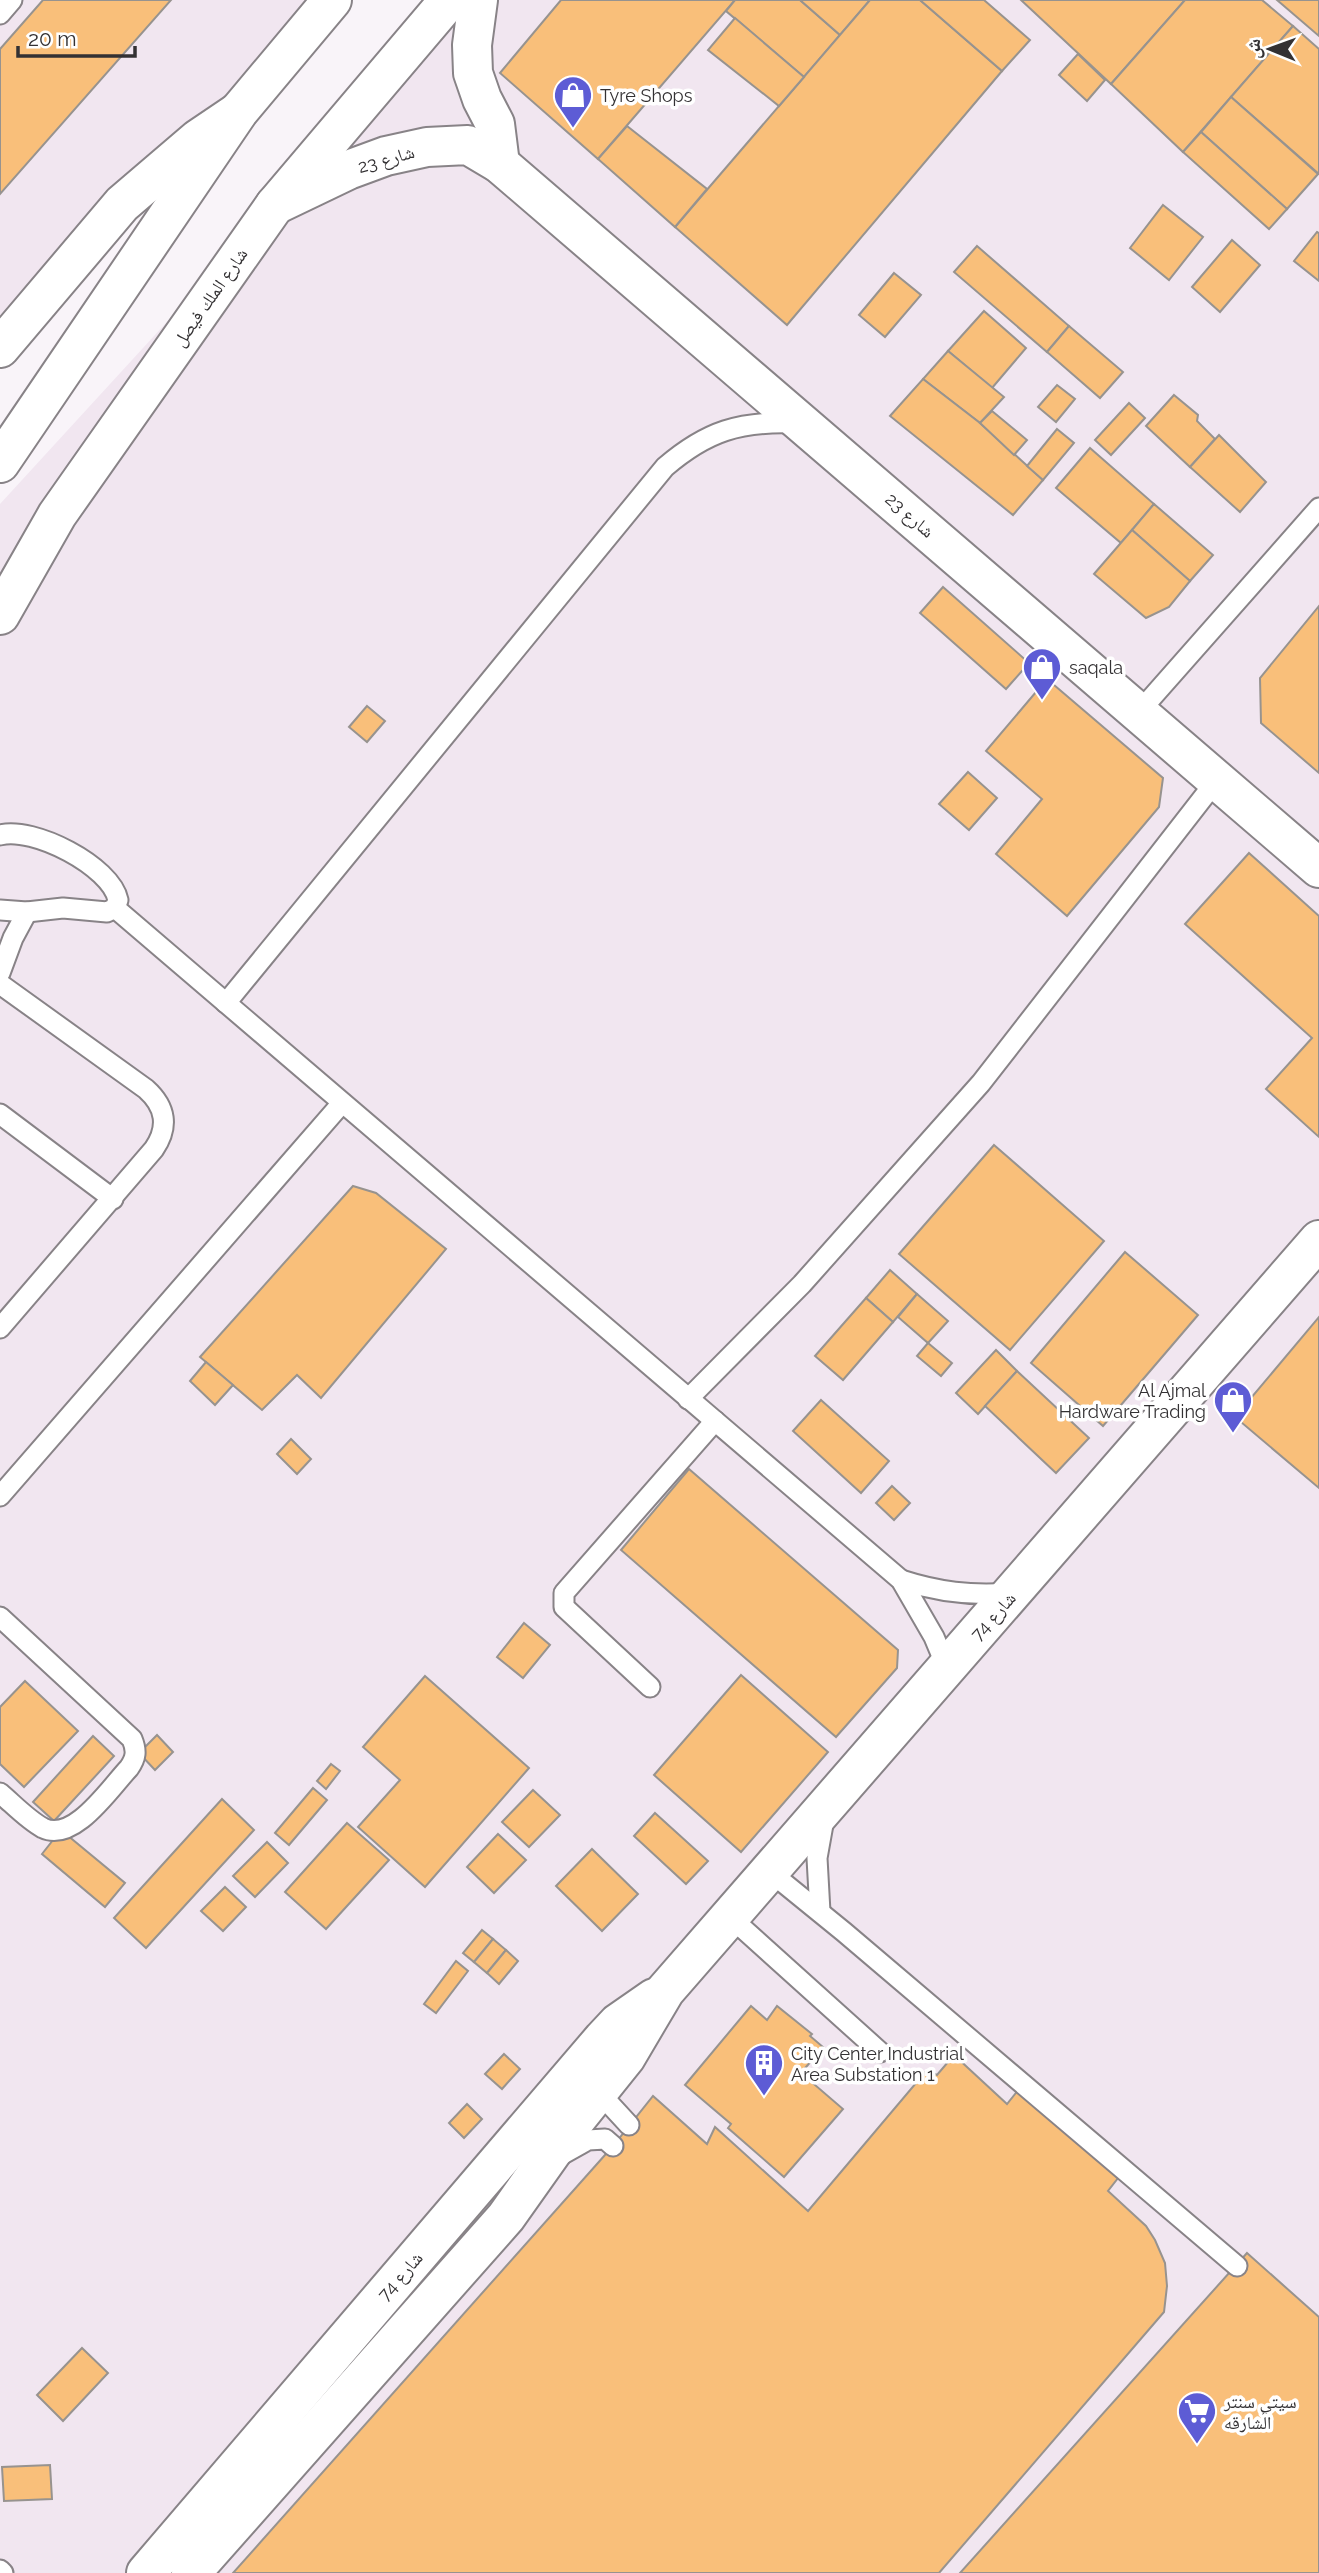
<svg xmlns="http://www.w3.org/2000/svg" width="1319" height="2573" font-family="Raleway,'Noto Naskh Arabic',sans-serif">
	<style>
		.built { fill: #f1e6f0 }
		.building { fill: #f9bf7a; stroke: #97938f; stroke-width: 2 }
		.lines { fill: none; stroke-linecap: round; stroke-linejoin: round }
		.lane-casing { stroke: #888387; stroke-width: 23 }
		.street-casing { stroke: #888387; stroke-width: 42 }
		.primary-casing { stroke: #888387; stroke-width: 42 }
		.lane { stroke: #fff; stroke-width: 19 }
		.street { stroke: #fff; stroke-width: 38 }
		.primary { stroke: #fff; stroke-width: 38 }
		.labels { text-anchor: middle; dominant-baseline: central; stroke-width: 7; stroke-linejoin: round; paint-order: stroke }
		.poi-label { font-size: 18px; fill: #333133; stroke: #fff; text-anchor: start }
		.street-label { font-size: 18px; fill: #333133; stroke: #fff }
	</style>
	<rect width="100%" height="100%" fill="#f9f4f9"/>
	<g class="built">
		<polygon points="0,0 315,0 0,367"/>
		<polygon points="462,0 1319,0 1319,2573 0,2573 0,504"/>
	</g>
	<g class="building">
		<polygon points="43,0 171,0 0,194 0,49"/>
		<polygon points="561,0 735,0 598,159 500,73"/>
		<polygon points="735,0 800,0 840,35 804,77 726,11"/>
		<polygon points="800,0 870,0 840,35"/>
		<polygon points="870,0 920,0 1002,71 787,325 675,227"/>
		<polygon points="920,0 984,0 1030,40 1002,71"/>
		<polygon points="1021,0 1185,0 1111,84"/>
		<polygon points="1185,0 1262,0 1293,26 1183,152 1111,84"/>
		<polygon points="1277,0 1319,0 1319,36"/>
		<polygon points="735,18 804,77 779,106 708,50"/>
		<polygon points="1293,26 1319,49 1319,174 1231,97"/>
		<polygon points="1078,54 1105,80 1087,101 1059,75"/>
		<polygon points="1231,97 1318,174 1287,209 1201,132"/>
		<polygon points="627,126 707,189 675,227 598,159"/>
		<polygon points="1201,132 1287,209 1269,229 1183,152"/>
		<polygon points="1163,205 1203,237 1169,280 1130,248"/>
		<polygon points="1317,232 1319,233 1319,281 1294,261"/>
		<polygon points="1232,240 1260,265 1220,312 1192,287"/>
		<polygon points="977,246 1069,326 1047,352 954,272"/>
		<polygon points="894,273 921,295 885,337 859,315"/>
		<polygon points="984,311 1026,348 992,388 948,351"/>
		<polygon points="1069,326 1123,372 1100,398 1047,352"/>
		<polygon points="948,351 1004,397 980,423 923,379"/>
		<polygon points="923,379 980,423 1043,480 1013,515 890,416"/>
		<polygon points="1057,385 1075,399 1056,422 1038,407"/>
		<polygon points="1174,395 1198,415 1197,421 1215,439 1190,467 1146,426"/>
		<polygon points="1129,403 1145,418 1111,455 1095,440"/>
		<polygon points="992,411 1027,440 1014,455 980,423"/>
		<polygon points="1057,429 1074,443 1043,480 1027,466"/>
		<polygon points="1219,435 1266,482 1240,512 1190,467"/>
		<polygon points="1090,448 1154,504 1121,543 1056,488"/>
		<polygon points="1154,504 1213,555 1190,581 1132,530"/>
		<polygon points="1132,530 1190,581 1169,607 1146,618 1094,574"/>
		<polygon points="943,587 1029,663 1006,689 920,613"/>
		<polygon points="1319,606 1319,773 1261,723 1260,678"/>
		<polygon points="1047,679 1163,778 1159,807 1067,916 996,854 1042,799 986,751"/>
		<polygon points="367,706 385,721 367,742 349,727"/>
		<polygon points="968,772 997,798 969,830 939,804"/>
		<polygon points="1249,853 1319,916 1319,1137 1266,1089 1312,1038 1185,924"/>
		<polygon points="994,1145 1104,1241 1010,1350 899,1254"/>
		<polygon points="353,1186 376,1193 446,1249 321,1398 297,1375 262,1410 200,1357"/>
		<polygon points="1125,1252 1198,1315 1103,1426 1031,1363"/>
		<polygon points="890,1270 917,1294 893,1322 866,1298"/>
		<polygon points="917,1294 948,1321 928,1343 898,1317"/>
		<polygon points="866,1298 893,1322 843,1380 815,1356"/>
		<polygon points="1319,1317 1319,1488 1235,1417"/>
		<polygon points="928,1343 952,1363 941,1376 917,1356"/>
		<polygon points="996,1350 1017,1371 978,1414 956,1393"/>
		<polygon points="206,1362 233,1385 215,1405 190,1381"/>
		<polygon points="1017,1371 1089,1438 1056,1473 985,1406"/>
		<polygon points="821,1400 889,1461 861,1493 793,1431"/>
		<polygon points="291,1439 311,1459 297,1474 277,1454"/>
		<polygon points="689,1469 898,1650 897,1668 836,1737 621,1550"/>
		<polygon points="892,1486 910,1503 894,1520 876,1503"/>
		<polygon points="524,1623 550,1645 523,1678 497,1657"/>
		<polygon points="741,1675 828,1752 741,1852 654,1775"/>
		<polygon points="425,1676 529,1768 425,1887 358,1827 400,1780 363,1747"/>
		<polygon points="25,1681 78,1731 24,1787 0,1764 0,1707"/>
		<polygon points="157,1735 173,1752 155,1770 139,1753"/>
		<polygon points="93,1736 114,1756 54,1821 33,1802"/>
		<polygon points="331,1764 340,1771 326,1789 317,1781"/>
		<polygon points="313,1788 327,1800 289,1845 275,1833"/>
		<polygon points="533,1790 560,1815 529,1847 502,1822"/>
		<polygon points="222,1799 254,1830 146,1948 114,1918"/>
		<polygon points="655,1813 708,1861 686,1884 634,1836"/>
		<polygon points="347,1823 389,1860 326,1929 285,1892"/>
		<polygon points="61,1830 125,1883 105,1907 42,1854"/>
		<polygon points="498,1834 526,1860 494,1893 467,1867"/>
		<polygon points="267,1842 288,1863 255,1897 233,1876"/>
		<polygon points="592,1849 638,1894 602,1931 556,1886"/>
		<polygon points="225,1887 246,1907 223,1931 201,1911"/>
		<polygon points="482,1930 493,1939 474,1962 463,1953"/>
		<polygon points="493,1939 506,1950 487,1973 474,1962"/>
		<polygon points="506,1950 518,1961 499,1984 487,1973"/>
		<polygon points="456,1961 468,1971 436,2013 424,2004"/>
		<polygon points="751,2006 767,2020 777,2006 812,2034 810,2036 823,2047 801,2073 843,2109 784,2177 728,2128 731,2124 685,2085"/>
		<polygon points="504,2054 520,2069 502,2089 485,2074"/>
		<polygon points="954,2055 1007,2104 1019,2089 1122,2173 1108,2191 1146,2226 1155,2240 1165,2263 1167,2286 1164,2312 939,2573 233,2573 613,2146 653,2096 707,2144 715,2127 808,2211 927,2070 937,2075"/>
		<polygon points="467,2104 482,2119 464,2138 449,2123"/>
		<polygon points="1247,2253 1319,2317 1319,2573 960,2573"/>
		<polygon points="82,2348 108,2373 63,2421 37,2395"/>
		<polygon points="50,2465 52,2499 4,2501 2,2467"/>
	</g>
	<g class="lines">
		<g class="lane-casing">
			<g id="lane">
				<polyline points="0,14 12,0"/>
				<polyline points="1139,712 1319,508"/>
				<path d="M 0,835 C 33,826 111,866 118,900 L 115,908 L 107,912 L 63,908 L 27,912 L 0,910"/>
				<polyline points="115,908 901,1580 934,1637 947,1668"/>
				<polyline points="0,973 13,938 27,912"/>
				<path d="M 0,984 L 146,1089 C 166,1107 169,1127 154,1149 L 0,1328"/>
				<path d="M 226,1003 L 665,467 C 707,431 740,421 795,423"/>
				<polyline points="0,1114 113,1199"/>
				<polyline points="688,1399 802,1284 981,1083 1216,781"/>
				<polyline points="0,1496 342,1103"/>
				<path d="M 901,1580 C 938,1592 971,1596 1010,1593"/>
				<path d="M 0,1617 L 132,1739 C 137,1751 136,1758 129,1768 C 110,1788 74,1843 43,1828 C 28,1820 14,1805 0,1793"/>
				<polyline points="650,1687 564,1607 564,1593 715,1421"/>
				<polyline points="769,1871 844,1932 1237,2266"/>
				<polyline points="820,1912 817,1858 824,1819"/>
				<polyline points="729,1916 880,2052"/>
				<polyline points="594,2087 629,2125"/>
				<polyline points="563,2154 588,2140 605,2139 613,2146"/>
				<polyline points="0,2570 3,2573"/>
			</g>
		</g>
		<g class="street-casing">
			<g id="street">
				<polyline points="478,0 472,45 473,73 482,99 495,124 500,164"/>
				<polyline points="275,205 348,170 386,156 427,147 468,145 500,164 1319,868"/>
				<polyline points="0,348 122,204 198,139 238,112"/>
				<polyline points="146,2573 603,2039 618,2023 654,1998"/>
				<polyline points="191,2573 506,2217 569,2128 626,2057 665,1991 1319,1240"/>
			</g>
		</g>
		<g class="primary-casing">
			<g id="primary">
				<polyline points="0,463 239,111 332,0"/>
				<polyline points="0,615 57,515 275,205 449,0"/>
			</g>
		</g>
		<use href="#lane" class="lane"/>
		<use href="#street" class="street"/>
		<use href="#primary" class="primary"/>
	</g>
	<defs>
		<g id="shop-pin" transform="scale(2.0125)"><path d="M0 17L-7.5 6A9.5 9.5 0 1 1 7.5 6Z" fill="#5d5cd5" stroke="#fff"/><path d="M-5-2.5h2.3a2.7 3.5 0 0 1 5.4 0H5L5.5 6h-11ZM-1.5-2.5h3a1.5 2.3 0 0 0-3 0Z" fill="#fff"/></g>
		<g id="building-pin" transform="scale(2.0125)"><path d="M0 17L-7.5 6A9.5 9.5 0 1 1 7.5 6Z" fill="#5d5cd5" stroke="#fff"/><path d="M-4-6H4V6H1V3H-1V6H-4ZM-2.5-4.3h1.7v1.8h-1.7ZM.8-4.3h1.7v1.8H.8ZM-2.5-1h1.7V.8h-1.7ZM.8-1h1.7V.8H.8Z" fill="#fff"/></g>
		<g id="supermarket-pin" transform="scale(2.0125)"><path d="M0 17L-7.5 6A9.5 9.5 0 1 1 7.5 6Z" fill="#5d5cd5" stroke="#fff"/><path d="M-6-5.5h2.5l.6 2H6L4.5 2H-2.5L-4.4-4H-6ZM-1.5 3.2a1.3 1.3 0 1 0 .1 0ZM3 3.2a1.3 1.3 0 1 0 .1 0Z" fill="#fff"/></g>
	</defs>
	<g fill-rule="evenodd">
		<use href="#shop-pin" x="573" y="95"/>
		<use href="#shop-pin" x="1042" y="667"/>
		<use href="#shop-pin" x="1233" y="1400"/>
		<use href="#building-pin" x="764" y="2063"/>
		<use href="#supermarket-pin" x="1197" y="2411"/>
	</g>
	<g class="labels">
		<g class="poi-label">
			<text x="600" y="95">Tyre Shops</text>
			<text x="1069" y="667">saqala</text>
			<text x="1206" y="1390" text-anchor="end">Al Ajmal<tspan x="1206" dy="21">Hardware Trading</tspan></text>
			<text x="791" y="2053">City Center Industrial<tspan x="791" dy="21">Area Substation 1</tspan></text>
			<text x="1224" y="2401">سيتي سنتر<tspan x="1224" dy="21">الشارقه</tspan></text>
		</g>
		<g class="street-label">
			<text transform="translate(386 159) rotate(-16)">شارع 23</text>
			<text transform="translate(210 297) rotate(-55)">شارع الملك فيصل</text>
			<text transform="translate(910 515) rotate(41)">شارع 23</text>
			<text transform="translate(993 1616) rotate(-48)">شارع 74</text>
			<text transform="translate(400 2276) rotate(-49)">شارع 74</text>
		</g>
	</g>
	<g transform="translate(1270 49) rotate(271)" stroke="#ffffff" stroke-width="5" paint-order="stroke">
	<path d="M0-5L12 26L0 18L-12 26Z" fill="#333133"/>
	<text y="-10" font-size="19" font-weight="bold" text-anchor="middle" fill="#333133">ش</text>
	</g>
	<path d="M18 46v10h117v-10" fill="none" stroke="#333133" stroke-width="3.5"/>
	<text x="28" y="46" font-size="21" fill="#333133" stroke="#ffffff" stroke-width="5" paint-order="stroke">20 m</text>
</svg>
